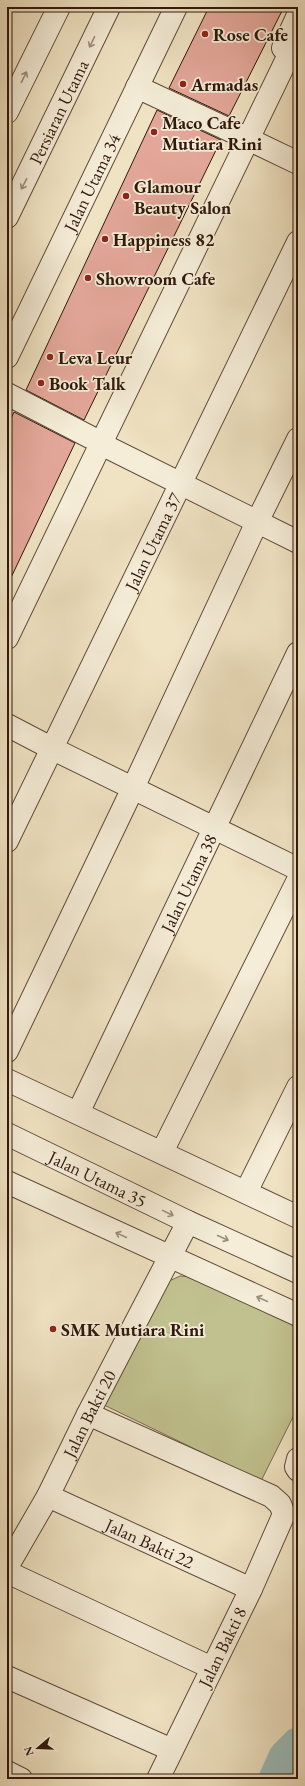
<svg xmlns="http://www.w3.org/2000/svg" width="305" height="1786" font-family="'EB Garamond',serif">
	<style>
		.green { fill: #c1c18f; stroke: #786c4e }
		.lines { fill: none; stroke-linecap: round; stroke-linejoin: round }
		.river { stroke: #9cbdbb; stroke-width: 35 }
		.building { fill: #e3a799; stroke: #30180c }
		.minor-casing { stroke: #604b3a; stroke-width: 24 }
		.minor { stroke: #f5edd8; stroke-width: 22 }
		.oneway { stroke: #9c8d7c }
		.poi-dot { fill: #8f2418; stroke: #f5edd8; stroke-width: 1.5 }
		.labels { text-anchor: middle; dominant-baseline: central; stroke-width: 3.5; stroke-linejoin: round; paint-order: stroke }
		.poi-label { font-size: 18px; font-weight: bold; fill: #30180c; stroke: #f5edd8; text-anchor: start }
		.street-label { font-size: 18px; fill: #30180c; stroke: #f5edd8 }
	</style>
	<rect width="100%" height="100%" fill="#f0e3c3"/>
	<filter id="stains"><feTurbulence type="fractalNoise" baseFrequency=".005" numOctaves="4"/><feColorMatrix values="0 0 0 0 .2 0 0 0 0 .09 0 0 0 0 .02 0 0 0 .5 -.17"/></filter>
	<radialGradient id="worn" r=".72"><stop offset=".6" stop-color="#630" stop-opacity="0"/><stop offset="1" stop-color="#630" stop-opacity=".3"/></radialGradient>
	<polygon class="green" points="180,1276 194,1277 298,1324 298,1407 261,1481 104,1405 169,1281"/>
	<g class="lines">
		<polyline class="river" points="276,1779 286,1757 298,1745"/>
	</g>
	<g class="building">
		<polygon points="209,7 284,7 229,116 169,88"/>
		<polygon points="157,110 221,140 84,420 26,390"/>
		<polygon points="14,412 75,443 7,586 7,427"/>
	</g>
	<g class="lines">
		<g class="minor-casing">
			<g id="minor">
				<polyline points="283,48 298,15"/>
				<polyline points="137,87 240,135"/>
				<polyline points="7,112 59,7"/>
				<polyline points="248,139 298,163"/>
				<path id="s1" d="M 7,217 L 109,7"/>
				<path id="s2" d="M 7,357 L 176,7"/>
				<polyline points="7,394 90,437"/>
				<polyline points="101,444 298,542"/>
				<polyline points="7,638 298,36"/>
				<polyline points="7,725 53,749 298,869"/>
				<path id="s3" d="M 7,841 L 298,242"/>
				<polyline points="7,1051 133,788 257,522 298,439"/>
				<polyline points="7,1080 298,1217"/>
				<path id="s4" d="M 78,1113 L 298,653"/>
				<path id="s5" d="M 7,1134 L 188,1222 L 298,1272"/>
				<polyline points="162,1152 298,880"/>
				<polyline points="7,1182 298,1315"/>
				<polyline points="246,1192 298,1087"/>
				<polyline points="88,1414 271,1496 280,1504 284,1514 251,1589 158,1779"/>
				<polyline points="298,1459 296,1467 298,1470"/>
				<path id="s6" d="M 48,1496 L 251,1589"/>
				<path id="s7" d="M 7,1567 L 48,1496 L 88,1414 L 188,1222"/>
				<polyline points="7,1572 212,1668"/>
				<polyline points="7,1677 172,1750"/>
				<polyline points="7,1772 21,1779"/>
			</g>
		</g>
		<use href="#minor" class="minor"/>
	</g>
	<defs><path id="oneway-shaft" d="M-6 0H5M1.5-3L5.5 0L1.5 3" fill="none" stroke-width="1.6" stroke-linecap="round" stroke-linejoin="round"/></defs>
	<g class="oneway">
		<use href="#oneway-shaft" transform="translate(92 42) rotate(116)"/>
		<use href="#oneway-shaft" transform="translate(24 77) rotate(-64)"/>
		<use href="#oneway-shaft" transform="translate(24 184) rotate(117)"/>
		<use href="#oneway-shaft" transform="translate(168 1213) rotate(26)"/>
		<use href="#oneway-shaft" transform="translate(121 1235) rotate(-155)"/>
		<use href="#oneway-shaft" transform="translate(223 1238) rotate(24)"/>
		<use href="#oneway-shaft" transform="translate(262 1299) rotate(-156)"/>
	</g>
	<g class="poi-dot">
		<circle cx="205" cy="34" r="4"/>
		<circle cx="183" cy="84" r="4"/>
		<circle cx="154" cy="132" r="4"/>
		<circle cx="126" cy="196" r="4"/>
		<circle cx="105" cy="239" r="4"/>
		<circle cx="88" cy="278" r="4"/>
		<circle cx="50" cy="357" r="4"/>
		<circle cx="41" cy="383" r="4"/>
		<circle cx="53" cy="1329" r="4"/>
	</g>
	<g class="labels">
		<g class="poi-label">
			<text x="213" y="34">Rose Cafe</text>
			<text x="191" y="84">Armadas</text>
			<text x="162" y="122">Maco Cafe<tspan x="162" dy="21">Mutiara Rini</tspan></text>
			<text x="134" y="186">Glamour<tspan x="134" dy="21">Beauty Salon</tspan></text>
			<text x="113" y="239">Happiness 82</text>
			<text x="96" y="278">Showroom Cafe</text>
			<text x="58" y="357">Leva Leur</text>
			<text x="49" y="383">Book Talk</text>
			<text x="61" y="1329">SMK Mutiara Rini</text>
		</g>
		<g class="street-label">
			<text stroke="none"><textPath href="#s1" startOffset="117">Persiaran Utama</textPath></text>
			<text stroke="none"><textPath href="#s2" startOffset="194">Jalan Utama 34</textPath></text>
			<text stroke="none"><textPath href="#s3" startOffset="333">Jalan Utama 37</textPath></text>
			<text stroke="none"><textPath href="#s4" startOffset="255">Jalan Utama 38</textPath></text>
			<text stroke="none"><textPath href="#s5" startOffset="101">Jalan Utama 35</textPath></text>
			<text stroke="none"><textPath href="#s7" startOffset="174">Jalan Bakti 20</textPath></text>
			<text stroke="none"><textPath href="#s6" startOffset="112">Jalan Bakti 22</textPath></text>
			<text transform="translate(222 1647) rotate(-64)">Jalan Bakti 8</text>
		</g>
	</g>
	<rect width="305" height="1786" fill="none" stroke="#f0e3c3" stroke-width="24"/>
	<rect x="8" y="8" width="289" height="1770" fill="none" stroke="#30180c" stroke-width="2"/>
	<rect x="12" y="12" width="281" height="1762" fill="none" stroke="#30180c"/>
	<g transform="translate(38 1748) rotate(251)" stroke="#f5edd8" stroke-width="3" paint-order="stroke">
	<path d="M0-3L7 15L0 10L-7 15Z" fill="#30180c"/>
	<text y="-6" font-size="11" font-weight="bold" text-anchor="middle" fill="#30180c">N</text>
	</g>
	<rect width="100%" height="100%" filter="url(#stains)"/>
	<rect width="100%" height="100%" fill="url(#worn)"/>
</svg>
